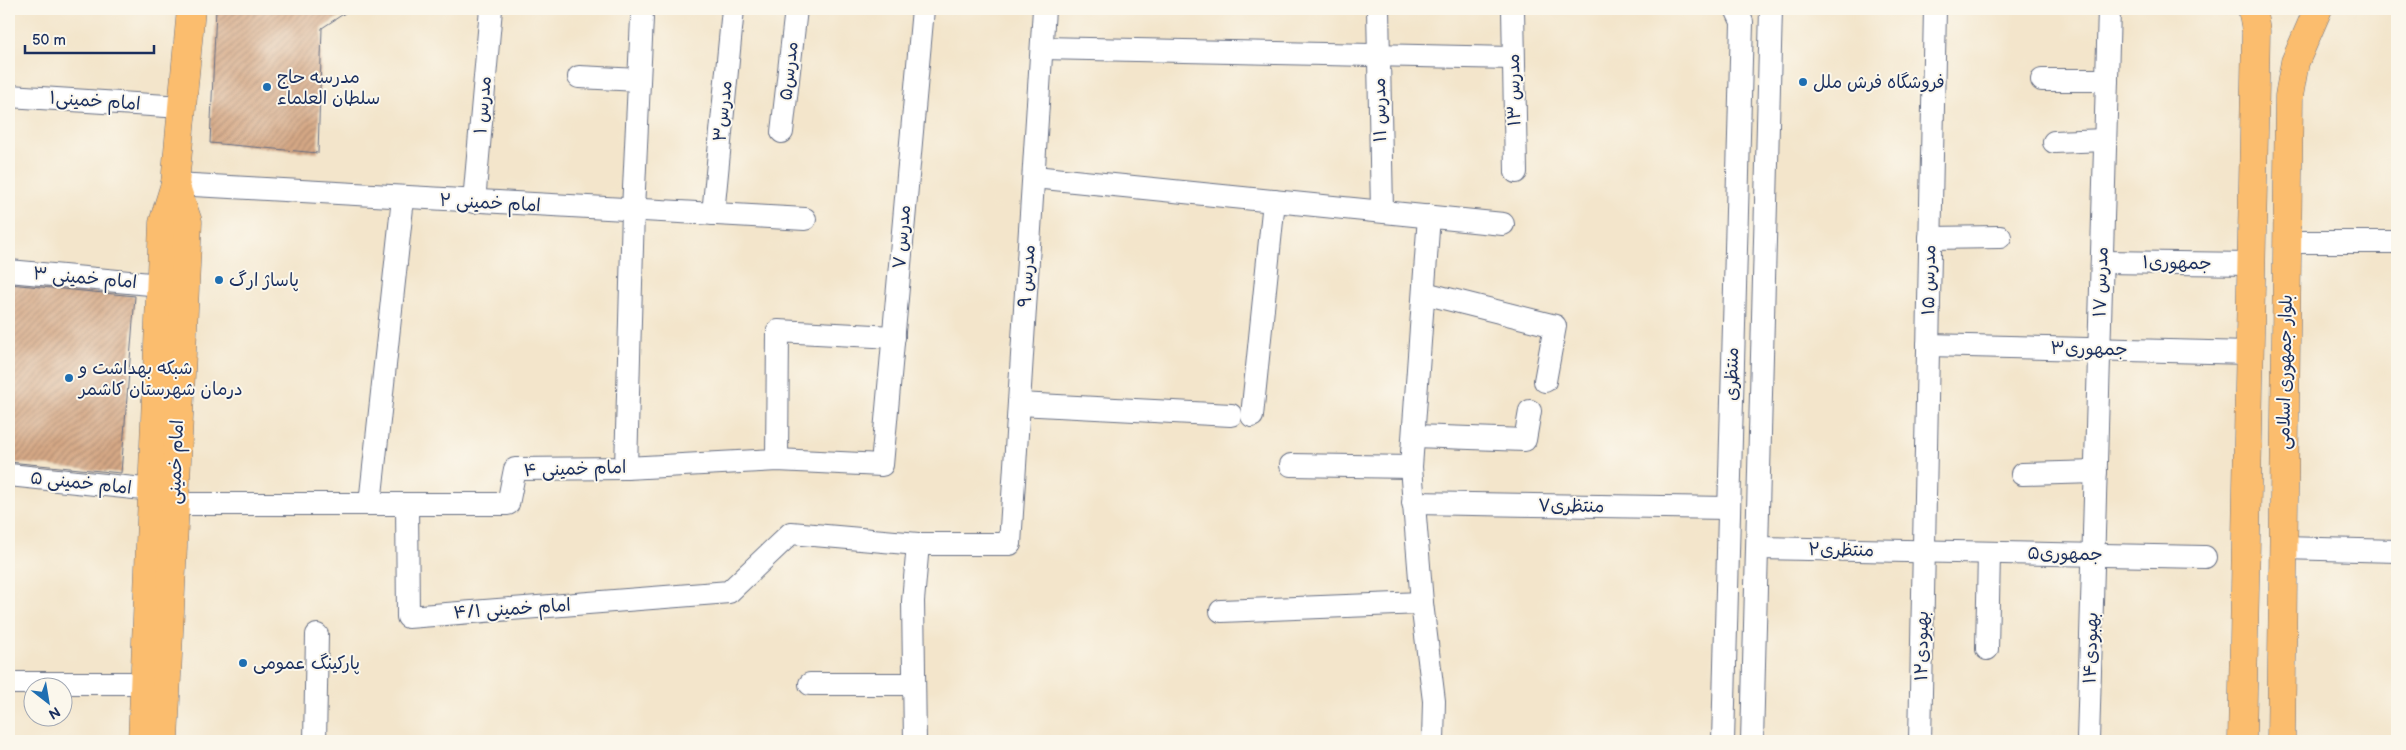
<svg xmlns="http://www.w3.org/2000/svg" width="2406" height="750" font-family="'Balsamiq Sans','Playpen Sans Arabic',sans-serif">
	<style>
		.building { fill: url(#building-hatch) }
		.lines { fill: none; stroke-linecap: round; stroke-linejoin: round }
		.minor-casing { stroke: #676f84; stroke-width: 24 }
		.major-casing { stroke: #676f84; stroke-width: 29 }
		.minor { stroke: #fff; stroke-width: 22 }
		.major { stroke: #fbbd6e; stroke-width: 28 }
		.poi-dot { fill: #1f6fb2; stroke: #fbf7ec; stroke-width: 2 }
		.labels { text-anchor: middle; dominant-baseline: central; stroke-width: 4; stroke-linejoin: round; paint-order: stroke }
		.street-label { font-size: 18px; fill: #1b2f5e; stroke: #fbf7ec }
		.poi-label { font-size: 18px; fill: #1b2f5e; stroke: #fbf7ec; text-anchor: start }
	</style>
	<defs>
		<pattern id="building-hatch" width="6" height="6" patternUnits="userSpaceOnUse" patternTransform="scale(1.25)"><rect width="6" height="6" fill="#d5a885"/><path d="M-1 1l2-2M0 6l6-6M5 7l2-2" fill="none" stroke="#ac8970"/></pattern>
	</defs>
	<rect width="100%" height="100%" fill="#fbf7ec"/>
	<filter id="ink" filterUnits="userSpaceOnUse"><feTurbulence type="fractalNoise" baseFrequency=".02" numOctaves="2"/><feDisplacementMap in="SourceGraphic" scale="10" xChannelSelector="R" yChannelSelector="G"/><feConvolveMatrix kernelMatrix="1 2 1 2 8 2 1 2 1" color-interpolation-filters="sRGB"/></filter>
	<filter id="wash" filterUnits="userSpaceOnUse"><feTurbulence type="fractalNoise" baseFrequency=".0096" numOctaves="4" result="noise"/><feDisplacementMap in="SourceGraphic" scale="20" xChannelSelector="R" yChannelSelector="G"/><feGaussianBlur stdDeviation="1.12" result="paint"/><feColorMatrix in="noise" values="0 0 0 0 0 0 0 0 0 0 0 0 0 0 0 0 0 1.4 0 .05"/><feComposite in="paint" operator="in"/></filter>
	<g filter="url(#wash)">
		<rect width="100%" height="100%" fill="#f3e5cb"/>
		<g id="blocks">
			<g class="building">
				<polygon points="216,9 351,9 322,28 318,153 210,143"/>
				<polygon points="9,284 135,296 121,473 9,462"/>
			</g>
		</g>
	</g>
	<g filter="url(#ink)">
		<use href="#blocks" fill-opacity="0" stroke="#676f84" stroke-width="1"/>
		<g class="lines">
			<g class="minor-casing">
				<g id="minor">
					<polyline points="1378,9 1382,211"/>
					<polyline points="1513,9 1516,172"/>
					<polyline points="1042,48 1513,58"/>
					<polyline points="579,77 639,80"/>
					<polyline points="2042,80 2107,80"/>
					<polyline points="9,96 182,107"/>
					<polyline points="782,132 796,9"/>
					<polyline points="2054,142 2105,140"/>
					<polyline points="1034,177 1503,224"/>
					<polyline points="175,184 805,219"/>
					<polyline points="474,202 491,9"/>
					<polyline points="713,214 733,9"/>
					<polyline points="1429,216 1411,467 1422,603 1434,701 1433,741"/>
					<polyline points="1930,238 2000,237"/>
					<polyline points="2287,242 2397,242"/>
					<polyline points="2102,262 2252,264"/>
					<polyline points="9,271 161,285"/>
					<polyline points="1424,293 1555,326 1545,381"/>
					<polyline points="1928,345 2250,353"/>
					<polyline points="1019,404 1231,415"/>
					<polyline points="1252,416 1274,201"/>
					<polyline points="1415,436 1525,440 1530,411"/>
					<polyline points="777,460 778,331 894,337"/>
					<polyline points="1291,465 1411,467"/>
					<polyline points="626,468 633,210 642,18"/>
					<polyline points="2022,474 2096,472"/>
					<polyline points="9,475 153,490"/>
					<polyline points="1413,503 1729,508"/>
					<polyline points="175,504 508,504 515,469 626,468 777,460 882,465 923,9"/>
					<polyline points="370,504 403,198"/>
					<polyline points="407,504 408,617 729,592 791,533 918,544 1010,544 1044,9"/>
					<polyline points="1758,548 2205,557"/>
					<polyline points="2283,548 2397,551"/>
					<polyline points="1221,611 1422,603"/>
					<polyline points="1987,649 1989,553"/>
					<polyline points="9,683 144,683"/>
					<polyline points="810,684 914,684"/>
					<polyline points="315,741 317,635"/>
					<polyline points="915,741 913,601 918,544"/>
					<polyline points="1723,741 1742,22 1736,9"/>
					<polyline points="1752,741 1771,9"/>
					<polyline points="1920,741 1935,9"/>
					<polyline points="2088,741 2109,9"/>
				</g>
			</g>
			<g class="major-casing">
				<g id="major">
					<polyline points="142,741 163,223 175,184 191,9"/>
					<polyline points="164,741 188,222 175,184"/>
					<polyline points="2242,741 2256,31 2252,9"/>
					<polyline points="2281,741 2289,96 2295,62 2318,9"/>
				</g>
			</g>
			<use href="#minor" class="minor"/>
			<use href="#major" class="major"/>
		</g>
	</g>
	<g class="poi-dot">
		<circle cx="1803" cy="82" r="5"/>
		<circle cx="267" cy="87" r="5"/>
		<circle cx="219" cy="280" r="5"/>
		<circle cx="69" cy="378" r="5"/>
		<circle cx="243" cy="663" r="5"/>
	</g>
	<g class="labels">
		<g class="street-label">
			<text transform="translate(789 71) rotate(-84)">مدرس۵</text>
			<text transform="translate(1514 90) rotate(-91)">مدرس ۱۳</text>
			<text transform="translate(95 101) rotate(4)">امام خمینی۱</text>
			<text transform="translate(483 105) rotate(-85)">مدرس ۱</text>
			<text transform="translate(1380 110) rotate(-91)">مدرس ۱۱</text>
			<text transform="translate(723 111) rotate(-84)">مدرس۳</text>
			<text transform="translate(490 203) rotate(3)">امام خمینی ۲</text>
			<text transform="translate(902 237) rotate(-85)">مدرس ۷</text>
			<text transform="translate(2177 263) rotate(1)">جمهوری۱</text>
			<text transform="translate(1027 276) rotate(-86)">مدرس ۹</text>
			<text transform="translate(85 278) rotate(5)">امام خمینی ۳</text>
			<text transform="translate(1929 280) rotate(-89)">مدرس ۱۵</text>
			<text transform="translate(2101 282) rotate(-88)">مدرس ۱۷</text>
			<text transform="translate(2089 349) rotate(1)">جمهوری۳</text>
			<text transform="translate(2285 372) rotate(-89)">بلوار جمهوری اسلامی</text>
			<text transform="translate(1732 374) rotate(-89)">منتظری</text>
			<text transform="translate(176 462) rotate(-88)">امام خمینی</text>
			<text transform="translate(575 469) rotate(-2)">امام خمینی ۴</text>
			<text transform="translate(81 483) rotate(6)">امام خمینی ۵</text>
			<text transform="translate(1571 506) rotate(1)">منتظری۷</text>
			<text transform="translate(1841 550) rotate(1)">منتظری۲</text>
			<text transform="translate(2065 554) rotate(1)">جمهوری۵</text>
			<text transform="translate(512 609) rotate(-4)">امام خمینی ۴/۱</text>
			<text transform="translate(1922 646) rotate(-89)">بهبودی۱۲</text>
			<text transform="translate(2091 648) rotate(-88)">بهبودی۱۴</text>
		</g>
		<g class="poi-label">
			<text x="277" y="77">مدرسه حاج<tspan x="277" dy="21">سلطان العلماء</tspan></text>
			<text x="1813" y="82">فروشگاه فرش ملل</text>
			<text x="229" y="280">پاساژ ارگ</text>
			<text x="79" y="368">شبکه بهداشت و<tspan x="79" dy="21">درمان شهرستان کاشمر</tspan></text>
			<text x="253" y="663">پارکینگ عمومی</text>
		</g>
	</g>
	<rect width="2406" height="750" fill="none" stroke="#fbf7ec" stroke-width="30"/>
	<g transform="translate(48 702) rotate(149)"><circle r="24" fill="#fbf7ec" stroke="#a1a7b3"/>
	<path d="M0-4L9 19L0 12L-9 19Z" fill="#1f6fb2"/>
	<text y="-8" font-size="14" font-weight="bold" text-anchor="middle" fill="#1b2f5e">N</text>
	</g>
	<path d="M25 45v8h129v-8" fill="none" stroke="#1b2f5e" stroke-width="2.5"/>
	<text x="32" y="45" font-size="15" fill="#1b2f5e" stroke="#fbf7ec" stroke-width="4" paint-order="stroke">50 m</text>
</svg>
